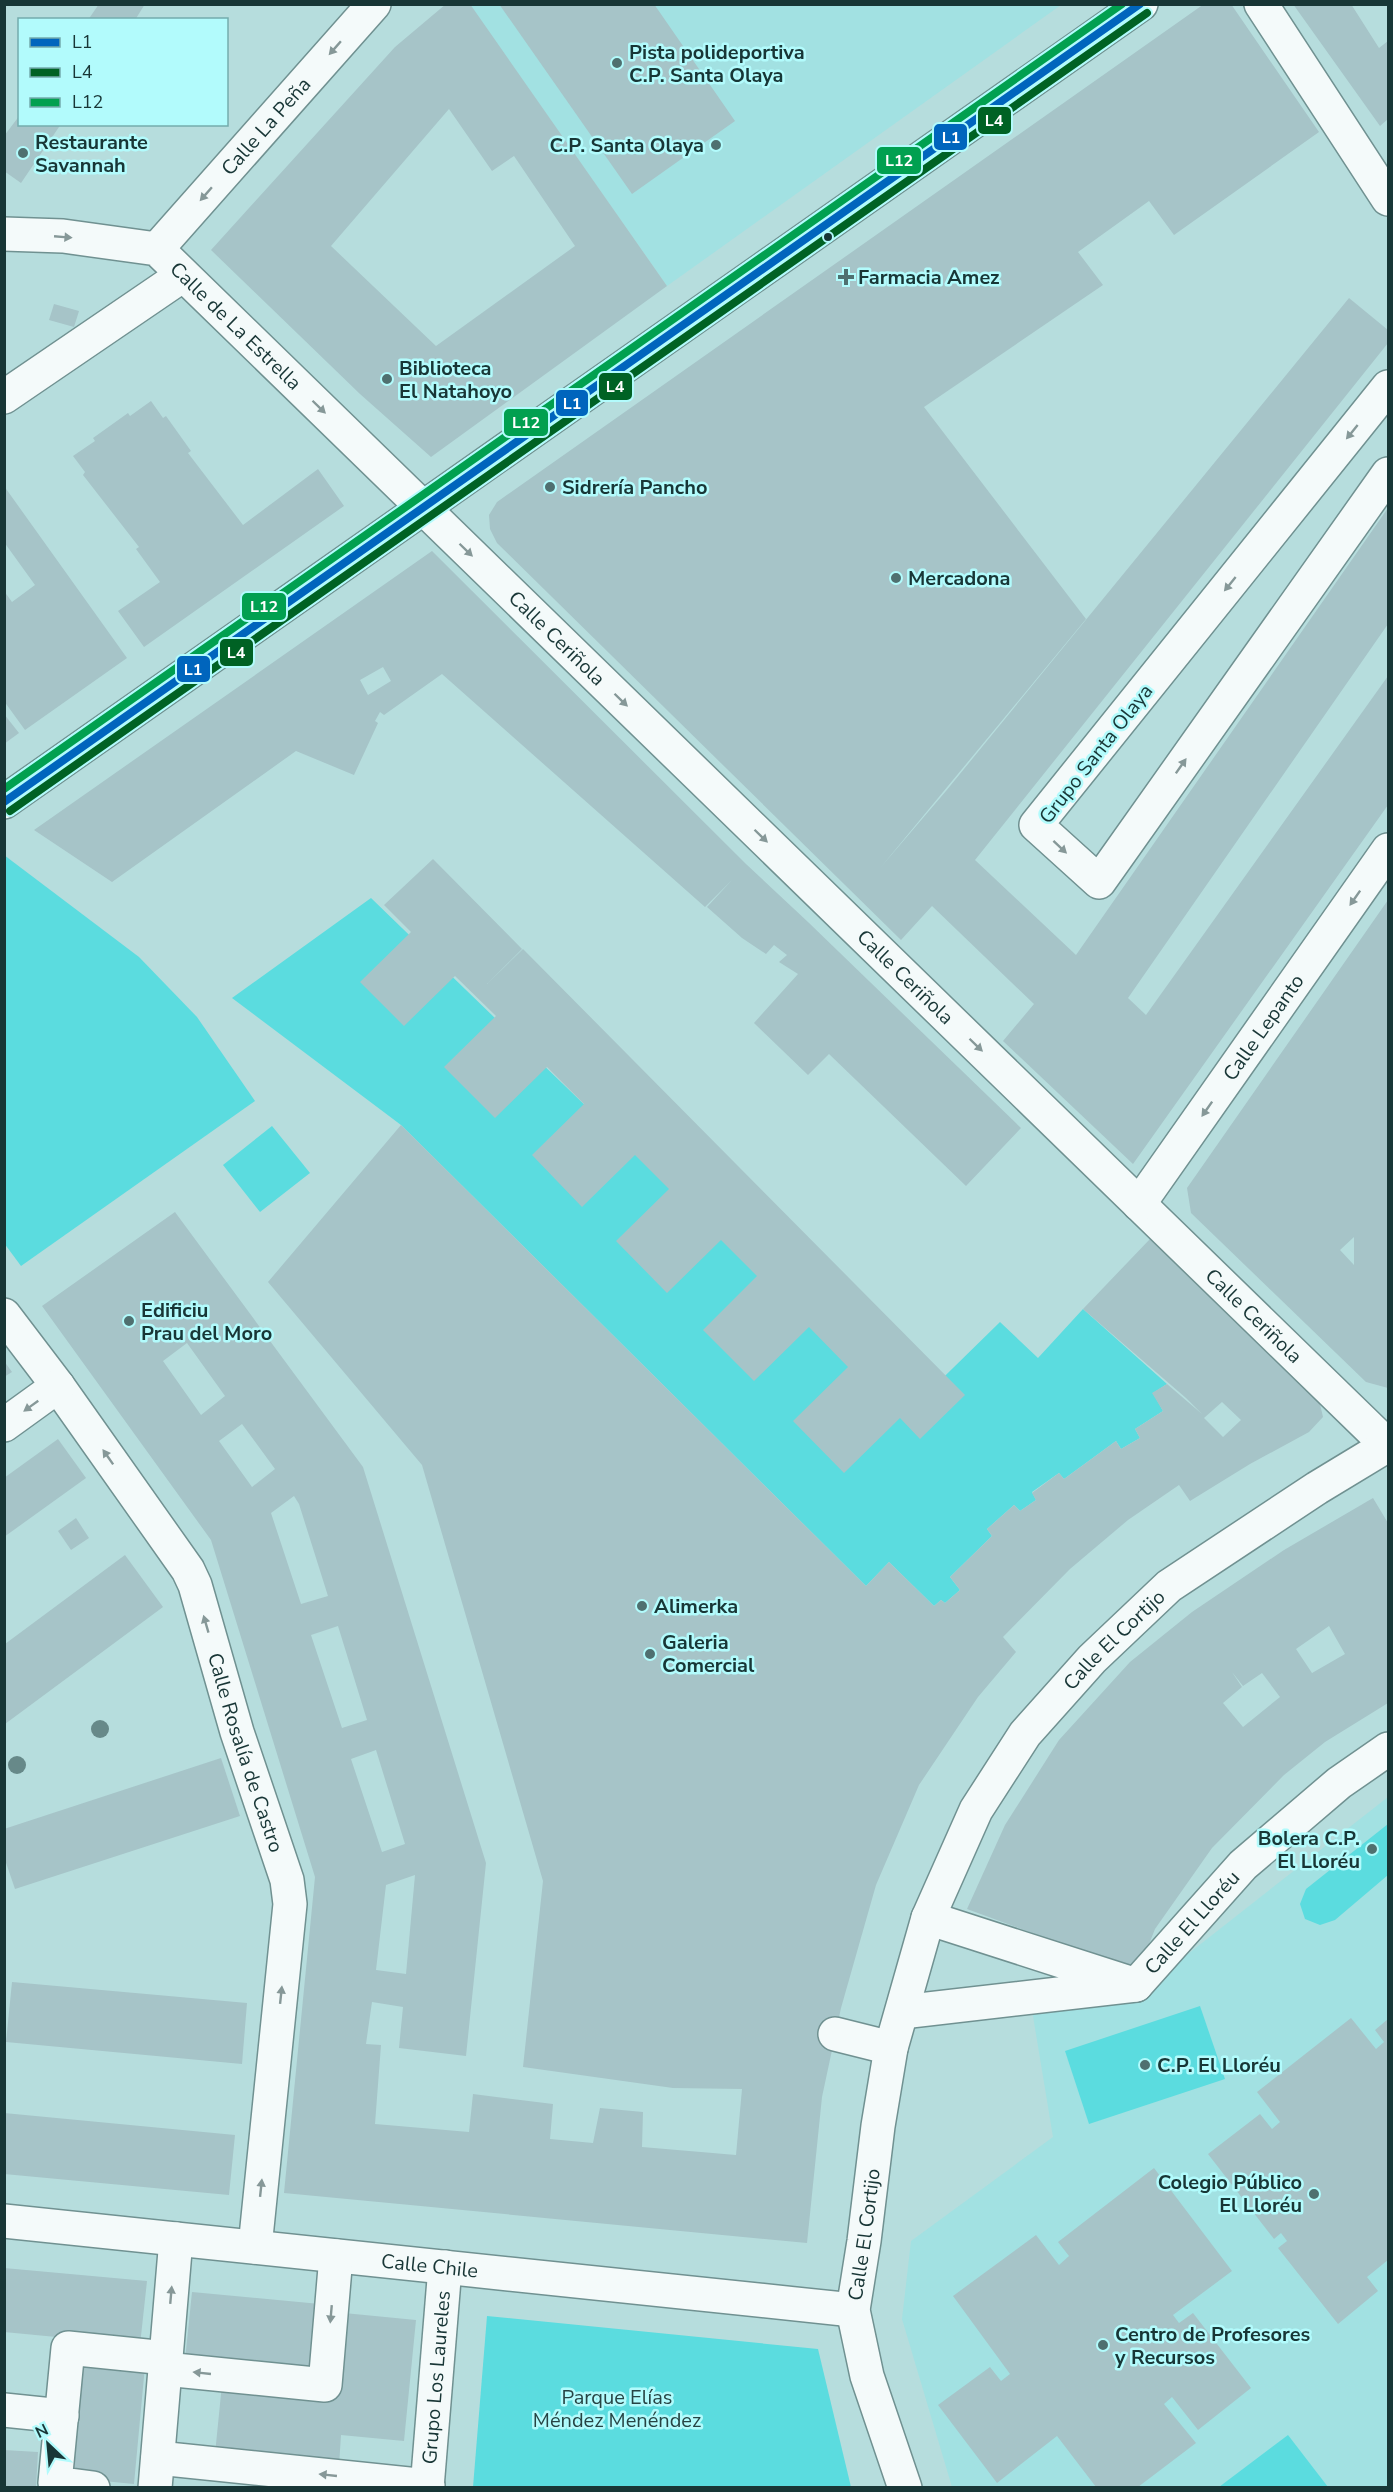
<svg xmlns="http://www.w3.org/2000/svg" width="1393" height="2492" font-family="'Nunito Sans',sans-serif">
	<style>
		.built { fill: #a2e1e2 }
		.green { fill: #5bdcdf }
		.building { fill: #a6c4c8; fill-rule: evenodd }
		.lines { fill: none; stroke-linecap: round; stroke-linejoin: round }
		.minor-casing { stroke: #709191; stroke-width: 36 }
		.minor { stroke: #f4fafa; stroke-width: 33 }
		.bus-1-casing { stroke: #b2fbfc; stroke-width: 12 }
		.bus-2-casing { stroke: #b2fbfc; stroke-width: 12 }
		.bus-3-casing { stroke: #b2fbfc; stroke-width: 12 }
		.bus-1 { stroke: #0065bd; stroke-width: 8 }
		.bus-2 { stroke: #006224; stroke-width: 8 }
		.bus-3 { stroke: #01a050; stroke-width: 8 }
		.tree { fill: #678989 }
		.oneway { fill: #869898 }
		.poi-dot { fill: #4f7070; stroke: #b2fbfc; stroke-width: 2 }
		.bus-dot { fill: #183636; stroke: #b2fbfc; stroke-width: 2 }
		.labels { text-anchor: middle; dominant-baseline: central; stroke-width: 5; stroke-linejoin: round; paint-order: stroke }
		.poi-label { font-size: 20px; font-weight: bold; fill: #183636; stroke: #b2fbfc; text-anchor: start }
		.street-label { font-size: 20px; fill: #183636; stroke: #b2fbfc }
		.park-label { font-size: 20px; fill: #264444; stroke: #b2fbfc }
		.line-badge { stroke: #b2fbfc; stroke-width: 2 }
		.badge-label { font-size: 16px; text-anchor: middle; font-weight: bold; fill: #fff }
	</style>
	<rect width="100%" height="100%" fill="#b6dddd"/>
	<g class="built">
		<polygon points="470,5 1061,5 667,286"/>
		<polygon points="1388,1797 1388,2487 952,2487 902,2319 911,2241 1053,2137 1032,2010 1137,1994"/>
	</g>
	<g class="green">
		<polygon points="4,855 139,957 197,1017 255,1101 21,1266 4,1243"/>
		<polygon points="371,898 905,1415 1000,1322 1038,1358 1083,1309 1167,1384 1153,1393 1163,1411 1135,1429 1140,1438 1121,1449 1116,1441 1064,1479 1059,1473 1032,1492 1036,1500 1020,1511 1014,1505 987,1529 992,1536 950,1577 960,1590 945,1603 941,1600 934,1606 889,1562 866,1586 401,1125 232,998"/>
		<polygon points="272,1126 310,1173 260,1212 223,1165"/>
		<polygon points="1388,1824 1388,1875 1335,1920 1320,1925 1305,1919 1300,1904 1306,1889"/>
		<polygon points="1200,2006 1225,2079 1089,2124 1065,2051"/>
		<polygon points="487,2316 818,2349 851,2487 473,2487"/>
		<polygon points="1288,2435 1328,2487 1219,2487"/>
	</g>
	<g class="building">
		<polygon points="99,4 145,4 135,20 88,20"/>
		<path d="M 446,4 L 470,4 L 667,286 L 431,457 L 360,394 L 211,250 L 395,47 ZM 449,109 L 492,171 L 514,156 L 575,246 L 436,346 L 331,246 Z"/>
		<polygon points="499,4 654,4 735,121 632,194"/>
		<polygon points="1204,4 1231,4 1319,132 1174,235 1149,201 1078,252 1103,285 924,407 1086,619 881,867 946,791 1349,298 1388,330 1388,343 975,860 1076,955 1388,508 1388,624 1128,998 1146,1015 1388,676 1388,805 1133,1164 1003,1041 1034,1004 932,906 901,940 497,543 490,529 489,515 497,502"/>
		<polygon points="1293,4 1351,4 1379,48 1388,41 1388,119 1380,126"/>
		<polygon points="20,115 20,124 61,124 21,183 4,171 4,136"/>
		<polygon points="54,304 79,311 74,327 49,320"/>
		<polygon points="151,401 163,418 166,416 191,451 188,453 243,525 318,469 344,506 144,647 118,611 160,582 136,549 139,547 83,475 85,472 73,456 95,441 93,438 128,413 130,416"/>
		<polygon points="4,486 127,658 25,730 4,701 4,591 12,602 35,585 4,542"/>
		<path d="M 432,551 L 746,864 L 808,922 L 1021,1128 L 966,1186 L 829,1054 L 808,1075 L 754,1023 L 798,974 L 779,962 L 787,955 L 774,945 L 766,954 L 742,938 L 707,907 L 732,880 L 705,907 L 442,674 L 384,715 L 380,712 L 375,721 L 378,723 L 354,775 L 296,751 L 112,882 L 34,830 ZM 383,667 L 391,681 L 368,695 L 360,680 Z"/>
		<polygon points="4,714 19,733 4,744"/>
		<polygon points="433,859 522,949 487,984 523,949 965,1395 920,1439 900,1418 844,1473 793,1421 848,1367 809,1327 754,1381 703,1330 757,1276 721,1240 667,1293 616,1241 669,1189 635,1155 582,1207 532,1155 584,1104 547,1067 495,1118 444,1067 496,1016 455,976 404,1026 360,982 411,932 384,905"/>
		<path d="M 1388,900 L 1388,1388 L 1366,1382 L 1191,1213 L 1187,1188 ZM 1354,1237 L 1354,1265 L 1340,1250 Z"/>
		<path d="M 401,1125 L 866,1586 L 889,1562 L 934,1606 L 941,1600 L 945,1603 L 960,1590 L 950,1577 L 992,1536 L 987,1529 L 1014,1505 L 1020,1511 L 1036,1500 L 1032,1493 L 1059,1473 L 1064,1479 L 1116,1441 L 1121,1449 L 1140,1438 L 1135,1429 L 1163,1411 L 1152,1393 L 1167,1384 L 1202,1414 L 1186,1398 L 1083,1309 L 1150,1239 L 1320,1404 L 1323,1417 L 1309,1432 L 1250,1464 L 1190,1501 L 1179,1485 L 1128,1520 L 1070,1569 L 1003,1637 L 1016,1652 L 978,1697 L 919,1785 L 876,1885 L 841,2008 L 822,2097 L 807,2243 L 284,2193 L 315,1877 L 211,1540 L 42,1306 L 175,1212 L 363,1467 L 486,1863 L 466,2056 L 399,2048 L 403,2007 L 372,2002 L 366,2044 L 381,2045 L 375,2124 L 469,2132 L 473,2094 L 553,2104 L 550,2139 L 593,2143 L 600,2108 L 643,2112 L 642,2147 L 736,2155 L 742,2089 L 673,2088 L 523,2067 L 543,1881 L 422,1465 L 268,1282 ZM 187,1343 L 225,1396 L 201,1415 L 163,1361 ZM 1222,1402 L 1241,1420 L 1223,1437 L 1204,1418 ZM 242,1424 L 275,1469 L 252,1487 L 219,1441 ZM 294,1496 L 299,1504 L 328,1596 L 301,1604 L 271,1513 ZM 338,1626 L 367,1720 L 342,1728 L 311,1635 ZM 376,1750 L 405,1844 L 382,1852 L 351,1759 ZM 415,1875 L 406,1974 L 376,1970 L 386,1885 Z"/>
		<polygon points="4,1361 12,1372 4,1377"/>
		<polygon points="58,1439 86,1478 4,1537 4,1478"/>
		<path d="M 1373,1498 L 1388,1523 L 1388,1703 L 1325,1742 L 1284,1775 L 1212,1848 L 1155,1929 L 1138,1972 L 967,1909 L 1005,1825 L 1059,1740 L 1130,1662 L 1192,1612 L 1284,1550 ZM 1329,1626 L 1345,1654 L 1312,1673 L 1296,1649 ZM 1232,1672 L 1243,1686 L 1262,1673 L 1280,1697 L 1243,1727 L 1223,1703 L 1242,1687 Z"/>
		<polygon points="76,1518 89,1538 71,1550 58,1531"/>
		<polygon points="125,1555 163,1607 5,1724 5,1644"/>
		<polygon points="221,1758 240,1816 15,1889 4,1857 4,1829"/>
		<polygon points="12,1982 247,2003 242,2064 6,2042"/>
		<polygon points="1351,2018 1376,2049 1384,2042 1375,2030 1388,2019 1388,2260 1367,2277 1378,2291 1338,2324 1278,2248 1287,2241 1281,2233 1274,2239 1208,2154 1260,2114 1272,2129 1280,2122 1257,2092"/>
		<polygon points="4,2113 235,2135 229,2195 4,2174"/>
		<polygon points="1154,2168 1232,2271 1173,2315 1179,2323 1193,2313 1251,2388 1198,2430 1172,2397 1164,2404 1196,2443 1138,2487 1096,2487 1057,2436 997,2483 938,2405 990,2367 1001,2381 1010,2374 953,2296 1036,2235 1059,2265 1069,2256 1058,2242"/>
		<polygon points="4,2268 147,2281 140,2345 4,2332"/>
		<polygon points="192,2292 320,2304 313,2373 185,2360"/>
		<polygon points="344,2313 416,2320 404,2441 341,2435 339,2466 215,2454 222,2384 336,2395"/>
		<polygon points="84,2360 145,2366 134,2484 73,2478"/>
		<polygon points="4,2450 38,2452 36,2487 4,2487"/>
	</g>
	<g class="lines">
		<g class="minor-casing">
			<g id="minor">
				<polyline points="1261,4 1388,199"/>
				<path id="s1" d="M 4,234 L 63,236 L 157,249 L 1388,1446"/>
				<path id="s2" d="M 157,249 L 374,4"/>
				<polyline points="1388,387 1036,825 1099,882 1388,474"/>
				<polyline points="4,397 183,275"/>
				<polyline points="4,802 1141,4"/>
				<path id="s3" d="M 1139,1204 L 1388,850"/>
				<path id="s4" d="M 4,1315 L 58,1386 L 188,1570 L 195,1585 L 237,1732 L 287,1880 L 290,1904 L 255,2247"/>
				<polyline points="4,1425 58,1386"/>
				<path id="s5" d="M 1136,1985 L 1243,1865 L 1339,1783 L 1388,1749"/>
				<polyline points="902,2012 1136,1985 928,1918"/>
				<polyline points="835,2034 891,2048"/>
				<path id="s6" d="M 4,2221 L 853,2310"/>
				<polyline points="165,2369 325,2385 336,2256"/>
				<polyline points="4,2410 62,2416"/>
				<polyline points="158,2458 428,2486"/>
				<polyline points="93,2488 55,2483 68,2348 166,2358"/>
				<polyline points="155,2488 176,2239"/>
				<path id="s7" d="M 427,2488 L 445,2267"/>
				<path id="s8" d="M 905,2488 L 867,2376 L 853,2310 L 864,2241 L 878,2126 L 891,2048 L 928,1918 L 976,1810 L 1025,1734 L 1092,1659 L 1169,1586 L 1317,1488 L 1388,1445"/>
			</g>
		</g>
		<use href="#minor" class="minor"/>
		<g class="bus-1-casing">
			<polyline id="bus-1" points="4,802 1140,4"/>
		</g>
		<g class="bus-2-casing">
			<polyline id="bus-2" points="10,811 1147,13"/>
		</g>
		<g class="bus-3-casing">
			<polyline id="bus-3" points="4,789 1122,4"/>
		</g>
		<use href="#bus-1" class="bus-1"/>
		<use href="#bus-2" class="bus-2"/>
		<use href="#bus-3" class="bus-3"/>
	</g>
	<g class="tree">
		<circle cx="100" cy="1729" r="9"/>
		<circle cx="17" cy="1765" r="9"/>
	</g>
	<defs><path id="oneway-solid" d="M-6-.8H1V-3.2L6.5 0L1 3.2V.8H-6Z" transform="scale(1.5)"/></defs>
	<g class="oneway">
		<use href="#oneway-solid" transform="translate(335 48) rotate(131)"/>
		<use href="#oneway-solid" transform="translate(206 194) rotate(131)"/>
		<use href="#oneway-solid" transform="translate(63 237) rotate(5)"/>
		<use href="#oneway-solid" transform="translate(319 407) rotate(44)"/>
		<use href="#oneway-solid" transform="translate(1352 432) rotate(129)"/>
		<use href="#oneway-solid" transform="translate(466 550) rotate(44)"/>
		<use href="#oneway-solid" transform="translate(1230 584) rotate(129)"/>
		<use href="#oneway-solid" transform="translate(621 700) rotate(44)"/>
		<use href="#oneway-solid" transform="translate(1181 766) rotate(-55)"/>
		<use href="#oneway-solid" transform="translate(761 836) rotate(44)"/>
		<use href="#oneway-solid" transform="translate(1060 847) rotate(43)"/>
		<use href="#oneway-solid" transform="translate(1355 898) rotate(125)"/>
		<use href="#oneway-solid" transform="translate(976 1045) rotate(44)"/>
		<use href="#oneway-solid" transform="translate(1207 1109) rotate(125)"/>
		<use href="#oneway-solid" transform="translate(31 1406) rotate(144)"/>
		<use href="#oneway-solid" transform="translate(108 1457) rotate(-125)"/>
		<use href="#oneway-solid" transform="translate(206 1624) rotate(-106)"/>
		<use href="#oneway-solid" transform="translate(281 1995) rotate(-84)"/>
		<use href="#oneway-solid" transform="translate(261 2188) rotate(-84)"/>
		<use href="#oneway-solid" transform="translate(171 2295) rotate(-85)"/>
		<use href="#oneway-solid" transform="translate(331 2314) rotate(95)"/>
		<use href="#oneway-solid" transform="translate(202 2373) rotate(-174)"/>
		<use href="#oneway-solid" transform="translate(328 2475) rotate(-174)"/>
	</g>
	<g class="poi-dot">
		<circle cx="617" cy="63" r="6"/>
		<circle cx="716" cy="145" r="6"/>
		<circle cx="23" cy="153" r="6"/>
		<path d="M843 268h6v6h6v6h-6v6h-6v-6h-6v-6h6z"/>
		<circle cx="387" cy="379" r="6"/>
		<circle cx="550" cy="487" r="6"/>
		<circle cx="896" cy="578" r="6"/>
		<circle cx="129" cy="1321" r="6"/>
		<circle cx="642" cy="1606" r="6"/>
		<circle cx="650" cy="1654" r="6"/>
		<circle cx="1372" cy="1849" r="6"/>
		<circle cx="1145" cy="2065" r="6"/>
		<circle cx="1314" cy="2194" r="6"/>
		<circle cx="1103" cy="2345" r="6"/>
	</g>
	<circle class="bus-dot" cx="828" cy="237" r="5"/>
	<g class="labels">
		<g class="poi-label">
			<text x="629" y="52">Pista polideportiva<tspan x="629" dy="23">C.P. Santa Olaya</tspan></text>
			<text x="35" y="142">Restaurante<tspan x="35" dy="23">Savannah</tspan></text>
			<text x="704" y="145" text-anchor="end">C.P. Santa Olaya</text>
			<text x="858" y="277">Farmacia Amez</text>
			<text x="399" y="368">Biblioteca<tspan x="399" dy="23">El Natahoyo</tspan></text>
			<text x="562" y="487">Sidrería Pancho</text>
			<text x="908" y="578">Mercadona</text>
			<text x="141" y="1310">Edificiu<tspan x="141" dy="23">Prau del Moro</tspan></text>
			<text x="654" y="1606">Alimerka</text>
			<text x="662" y="1642">Galeria<tspan x="662" dy="23">Comercial</tspan></text>
			<text x="1360" y="1838" text-anchor="end">Bolera C.P.<tspan x="1360" dy="23">El Lloréu</tspan></text>
			<text x="1157" y="2065">C.P. El Lloréu</text>
			<text x="1302" y="2182" text-anchor="end">Colegio Público<tspan x="1302" dy="23">El Lloréu</tspan></text>
			<text x="1115" y="2334">Centro de Profesores<tspan x="1115" dy="23">y Recursos</tspan></text>
		</g>
		<g class="street-label">
			<text stroke="none"><textPath href="#s2" startOffset="164">Calle La Peña</textPath></text>
			<text stroke="none"><textPath href="#s1" startOffset="264">Calle de La Estrella</textPath></text>
			<text stroke="none"><textPath href="#s1" startOffset="712">Calle Ceriñola</textPath></text>
			<text transform="translate(1096 754) rotate(-52)">Grupo Santa Olaya</text>
			<text stroke="none"><textPath href="#s1" startOffset="1198">Calle Ceriñola</textPath></text>
			<text stroke="none"><textPath href="#s3" startOffset="216">Calle Lepanto</textPath></text>
			<text stroke="none"><textPath href="#s1" startOffset="1684">Calle Ceriñola</textPath></text>
			<text stroke="none"><textPath href="#s8" startOffset="924">Calle El Cortijo</textPath></text>
			<text stroke="none"><textPath href="#s4" startOffset="506">Calle Rosalía de Castro</textPath></text>
			<text stroke="none"><textPath href="#s5" startOffset="84">Calle El Lloréu</textPath></text>
			<text stroke="none"><textPath href="#s8" startOffset="262">Calle El Cortijo</textPath></text>
			<text stroke="none"><textPath href="#s6" startOffset="428">Calle Chile</textPath></text>
			<text stroke="none"><textPath href="#s7" startOffset="111">Grupo Los Laureles</textPath></text>
		</g>
		<g class="park-label">
			<text x="617" y="2397">Parque Elías<tspan x="617" dy="23">Méndez Menéndez</tspan></text>
		</g>
	</g>
	<g class="line-badge">
		<rect x="977" y="106" width="35" height="29" rx="6" fill="#006224"/>
		<rect x="933" y="123" width="35" height="28" rx="6" fill="#0065bd"/>
		<rect x="876" y="146" width="46" height="29" rx="6" fill="#01a050"/>
		<rect x="598" y="372" width="35" height="29" rx="6" fill="#006224"/>
		<rect x="555" y="389" width="34" height="28" rx="6" fill="#0065bd"/>
		<rect x="503" y="408" width="46" height="29" rx="6" fill="#01a050"/>
		<rect x="241" y="592" width="46" height="29" rx="6" fill="#01a050"/>
		<rect x="219" y="638" width="35" height="29" rx="6" fill="#006224"/>
		<rect x="176" y="655" width="35" height="28" rx="6" fill="#0065bd"/>
	</g>
	<g class="badge-label">
		<text x="994" y="126">L4</text>
		<text x="951" y="143">L1</text>
		<text x="899" y="166">L12</text>
		<text x="615" y="392">L4</text>
		<text x="572" y="409">L1</text>
		<text x="526" y="428">L12</text>
		<text x="264" y="612">L12</text>
		<text x="236" y="658">L4</text>
		<text x="193" y="675">L1</text>
	</g>
	<rect width="1393" height="2492" fill="none" stroke="#183636" stroke-width="12"/>
	<rect x="18" y="18" width="210" height="108" fill="#b2fbfc" stroke="#74acad" stroke-width="1.5"/>
	<rect x="30" y="38" width="30" height="9" fill="#0065bd" stroke="#74acad" stroke-width="1.5"/>
	<text x="72" y="48" font-size="18" fill="#183636">L1</text>
	<rect x="30" y="68" width="30" height="9" fill="#006224" stroke="#74acad" stroke-width="1.5"/>
	<text x="72" y="78" font-size="18" fill="#183636">L4</text>
	<rect x="30" y="98" width="30" height="9" fill="#01a050" stroke="#74acad" stroke-width="1.5"/>
	<text x="72" y="108" font-size="18" fill="#183636">L12</text>
	<g transform="translate(48 2444) rotate(334)" stroke="#b2fbfc" stroke-width="4.5" paint-order="stroke">
	<path d="M0-4.5L10 22L0 15L-10 22Z" fill="#183636"/>
	<text y="-9" font-size="16" font-weight="bold" text-anchor="middle" fill="#183636">N</text>
	</g>
</svg>
